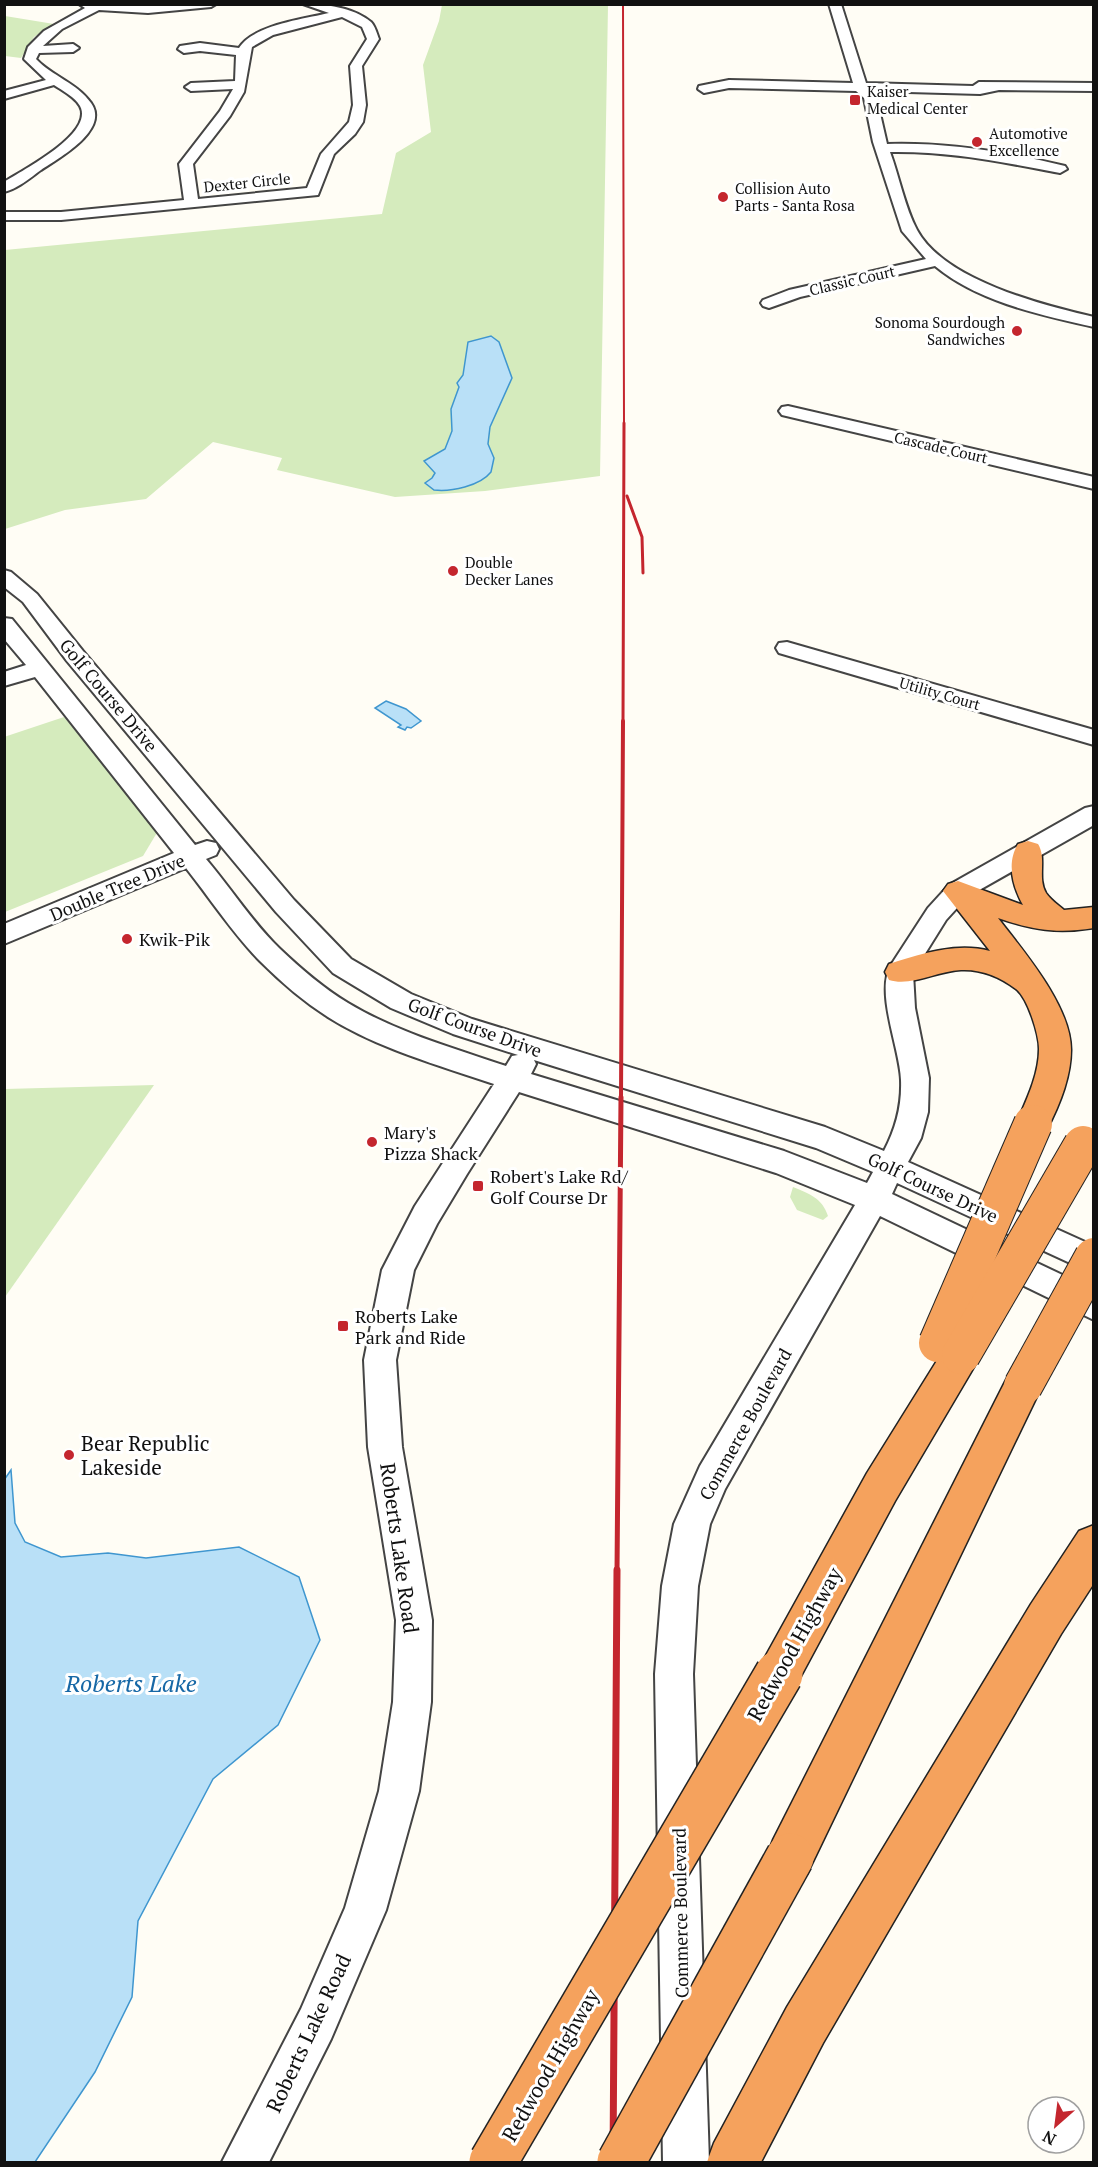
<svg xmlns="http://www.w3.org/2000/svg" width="1098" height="2167" font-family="'PT Serif',serif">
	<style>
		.green { fill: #d5ebbd }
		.water { fill: #b9e0f7; stroke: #3f96cf; stroke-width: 1.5 }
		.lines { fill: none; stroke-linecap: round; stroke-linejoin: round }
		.minor-casing { stroke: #444; stroke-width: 4 }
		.highway-casing { stroke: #222; stroke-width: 3 }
		.minor { fill: #fff; fill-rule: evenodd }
		.highway { fill: #f5a25d; fill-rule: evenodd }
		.rail-far4 { stroke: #c4262e; stroke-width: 2 }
		.rail-far3 { stroke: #c4262e; stroke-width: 3 }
		.rail-far2 { stroke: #c4262e; stroke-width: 4 }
		.rail-far1 { stroke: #c4262e; stroke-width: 5 }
		.rail { stroke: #c4262e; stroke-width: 7 }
		.highway-bridge-far1-casing { stroke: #222; stroke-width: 40; stroke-linecap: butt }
		.highway-bridge-casing { stroke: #222; stroke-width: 50; stroke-linecap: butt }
		.highway-bridge-far1 { stroke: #f5a25d; stroke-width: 38 }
		.highway-bridge { stroke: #f5a25d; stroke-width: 47 }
		.poi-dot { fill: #c4262e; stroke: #fff; stroke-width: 2 }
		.labels { text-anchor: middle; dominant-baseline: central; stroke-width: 6; stroke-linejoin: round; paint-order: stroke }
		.far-poi-label { font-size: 15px; fill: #111; stroke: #fff; text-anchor: start }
		.far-street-label { font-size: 15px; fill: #111; stroke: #fff }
		.street-label { font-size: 18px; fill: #111; stroke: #fff }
		.poi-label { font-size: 18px; fill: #111; stroke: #fff; text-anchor: start }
		.near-poi-label { font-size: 21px; fill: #111; stroke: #fff; text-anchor: start }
		.near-street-label { font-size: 21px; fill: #111; stroke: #fff }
		.near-water-label { font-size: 24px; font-style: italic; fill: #1768a6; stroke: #fff }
	</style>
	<rect width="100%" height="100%" fill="#fffdf5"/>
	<g class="green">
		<polygon points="442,5 608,5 600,476 485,491 395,497 277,470 282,458 213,442 146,499 65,510 5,529 5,250 382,214 396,153 431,132 423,65 439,21"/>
		<polygon points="5,16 54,24 34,37 21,58 5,56"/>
		<polygon points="64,717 158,831 143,856 5,912 4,737"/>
		<polygon points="154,1085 5,1297 5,1089"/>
		<path d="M 793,1187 C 810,1194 822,1198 828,1216 L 823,1220 L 797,1210 L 790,1197 Z"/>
	</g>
	<g class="water">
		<path d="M 491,336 L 499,342 L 512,378 L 490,427 L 488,444 L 494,458 L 491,472 C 480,486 451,492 434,490 L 425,483 L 432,478 L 435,473 L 424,461 L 445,449 L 452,431 L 451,409 L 459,387 L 457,383 L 463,375 L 468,342 Z"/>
		<polygon points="386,701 406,709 421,721 411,728 407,727 405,730 398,727 401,725 375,708"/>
		<polygon points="11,1470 15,1523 25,1542 61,1557 108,1553 146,1558 239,1547 299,1577 320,1640 278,1725 213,1779 138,1921 132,1997 95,2072 35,2162 4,2162 4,1480"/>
	</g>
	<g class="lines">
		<g class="minor-casing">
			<g id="minor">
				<path d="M 79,4 L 216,4 L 211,7 L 148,13 L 99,10 L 62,29 L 43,46 L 73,44 L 79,48 L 73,52 L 39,53 L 36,59 C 52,76 77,83 91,103 C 110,130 59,158 41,170 C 30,178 17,189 4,192 L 4,182 C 23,170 95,133 80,106 C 75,97 63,91 54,85 L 4,99 L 4,91 L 46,80 L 24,59 L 28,47 L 44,31 L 85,8 Z"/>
				<path d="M 303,4 C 325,4 353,7 371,22 C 375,26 377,34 379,39 L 362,66 L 366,105 L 363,122 L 355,134 L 334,154 L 318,195 L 61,220 L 4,220 L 4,212 L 61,212 L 184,200 L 179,164 L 220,111 L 233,89 L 191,91 L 185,87 L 191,83 L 235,81 L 236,55 L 200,51 L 184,53 L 178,49 L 180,46 L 200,43 L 239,48 C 253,25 304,19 329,13 ZM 342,17 L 362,27 L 367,39 L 350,66 L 353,105 L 349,122 L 321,154 L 307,188 L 198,199 L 193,164 L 230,116 L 244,92 L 252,47 L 273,35 Z"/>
				<path d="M 829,4 L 841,4 L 866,83 L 973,86 L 979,82 L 1094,83 L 1094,91 L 999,90 L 980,94 L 872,91 L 876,96 L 887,144 C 948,142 1007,152 1065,166 L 1067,169 L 1060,173 C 1002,162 950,151 890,152 C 899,176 905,208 917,230 C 944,280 1042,305 1094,317 L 1094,327 C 1041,315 978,302 935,266 L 800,297 L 769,308 L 763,306 L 761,303 L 763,300 L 789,290 L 926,259 L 902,231 L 873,142 L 864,98 L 856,91 L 729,88 L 704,93 L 698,89 L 699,86 L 729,80 L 853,83 Z"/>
				<polygon points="788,406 1094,477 1094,489 782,415 779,411 782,407"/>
				<path d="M 4,570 L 11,572 L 37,594 L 83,651 L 294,900 L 351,959 L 411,994 L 472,1019 L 825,1127 L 884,1151 C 896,1128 902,1106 901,1080 C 900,1049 875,992 891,965 L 928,908 L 949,885 L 1085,808 L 1094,806 L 1094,825 L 967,897 L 946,920 L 913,973 L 915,1008 L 929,1078 L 928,1112 L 921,1138 L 908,1162 L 1094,1246 L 1094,1274 L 897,1183 L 892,1194 L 1094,1290 L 1094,1320 L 880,1216 L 725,1489 L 710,1524 L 698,1586 L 693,1674 L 709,2162 L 663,2162 L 655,1674 L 662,1586 L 674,1524 L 700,1466 L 855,1205 L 776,1173 L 519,1092 L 467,1174 L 437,1224 L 414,1270 L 396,1360 L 402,1447 L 432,1620 L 431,1702 L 419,1791 L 386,1910 L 331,2039 L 269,2162 L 222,2162 L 301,2009 L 345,1908 L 379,1791 L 393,1702 L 396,1620 L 368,1447 L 364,1360 L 382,1270 L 415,1206 L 494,1084 C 438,1065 377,1048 328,1017 C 303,1001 281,982 260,961 C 234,935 209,897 186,868 L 4,944 L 4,924 L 174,853 L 35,677 L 4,686 L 4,672 L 26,665 L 4,639 L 4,618 L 12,619 L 195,845 L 207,841 L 216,843 L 219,849 L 216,855 L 206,859 C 230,887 253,923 279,948 C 300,968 323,988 348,1003 C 396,1032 453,1048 506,1066 L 512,1056 L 518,1055 L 453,1034 L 391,1008 L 333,973 L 276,912 L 67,661 L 23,602 L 4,587 ZM 534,1060 L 816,1148 L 873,1172 L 867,1183 L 784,1151 L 531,1074 L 536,1064 Z"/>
				<polygon points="787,642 1094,730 1094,745 779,653 776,648 779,643"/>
			</g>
		</g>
		<g class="highway-casing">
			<g id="highway">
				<path d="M 1028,841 L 1038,844 C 1047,858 1037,878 1046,893 C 1050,899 1058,905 1064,910 L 1094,907 L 1094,928 C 1057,934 1033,930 998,918 C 1024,952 1071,1006 1071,1050 C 1071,1078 1058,1109 1045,1133 L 1033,1137 L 1021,1133 L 1016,1124 C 1026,1101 1039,1075 1039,1049 C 1039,1035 1028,998 1016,989 C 1000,977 982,969 961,970 C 937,971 911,987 889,980 L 885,972 L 889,964 C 921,954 956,942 990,951 L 943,891 L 948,884 L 958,881 L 1023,905 C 1013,887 1006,863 1018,844 Z"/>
				<polygon points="961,1338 974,1343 980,1355 974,1367 895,1501 794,1689 779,1696 764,1689 757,1674 764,1659 867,1473 948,1343"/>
				<polygon points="1023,1369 1037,1374 1042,1386 807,1874 790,1881 773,1874 766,1857 773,1840 1009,1374"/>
				<polygon points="1094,1525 1094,1583 1061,1634 823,2043 761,2162 707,2162 714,2143 787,2007 1031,1604 1079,1531"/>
			</g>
		</g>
		<use href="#minor" class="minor"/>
		<use href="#highway" class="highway"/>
		<polyline class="rail-far4" points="623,4 624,425"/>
		<g class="rail-far3">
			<polyline points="627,496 642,537 643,573"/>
			<polyline points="623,723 624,423"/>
		</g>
		<polyline class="rail-far2" points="621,1098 623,721"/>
		<polyline class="rail-far1" points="617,1572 621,1097"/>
		<polyline class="rail" points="613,2162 617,1570"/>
		<g class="highway-bridge-far1-casing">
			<g id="highway-bridge-far1">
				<polyline points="938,1343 1033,1124"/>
				<polyline points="961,1355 1083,1145"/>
				<polyline points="1023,1386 1094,1257"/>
			</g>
		</g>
		<g class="highway-bridge-casing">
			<g id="highway-bridge">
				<polyline points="493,2162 779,1674"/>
				<polyline points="621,2162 790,1857"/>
			</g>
		</g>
		<use href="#highway-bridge-far1" class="highway-bridge-far1"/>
		<use href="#highway-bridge" class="highway-bridge"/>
	</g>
	<g class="poi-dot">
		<rect x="849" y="94" width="12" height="12" rx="3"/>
		<circle cx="977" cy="142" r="6"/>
		<circle cx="723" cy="197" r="6"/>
		<circle cx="1017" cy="331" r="6"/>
		<circle cx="453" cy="571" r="6"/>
		<circle cx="127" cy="939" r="6"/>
		<circle cx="372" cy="1142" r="6"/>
		<rect x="472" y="1180" width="12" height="12" rx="3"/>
		<rect x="337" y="1320" width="12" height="12" rx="3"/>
		<circle cx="69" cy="1455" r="6"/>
	</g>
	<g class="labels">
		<g class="far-poi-label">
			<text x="867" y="91">Kaiser<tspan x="867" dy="17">Medical Center</tspan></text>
			<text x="989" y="133">Automotive<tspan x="989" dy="17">Excellence</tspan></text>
			<text x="735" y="188">Collision Auto<tspan x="735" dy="17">Parts - Santa Rosa</tspan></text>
			<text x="1005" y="322" text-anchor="end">Sonoma Sourdough<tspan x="1005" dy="17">Sandwiches</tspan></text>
			<text x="465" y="562">Double<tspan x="465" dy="17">Decker Lanes</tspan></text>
		</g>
		<g class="far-street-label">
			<text transform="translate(247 182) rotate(-6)">Dexter Circle</text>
			<text transform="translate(852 280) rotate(-13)">Classic Court</text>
			<text transform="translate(941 447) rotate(13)">Cascade Court</text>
			<text transform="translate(940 693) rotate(16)">Utility Court</text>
		</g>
		<g class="street-label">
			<text transform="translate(109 695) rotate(50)">Golf Course Drive</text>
			<text transform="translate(117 887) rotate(-23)">Double Tree Drive</text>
			<text transform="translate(475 1027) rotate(20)">Golf Course Drive</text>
			<text transform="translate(933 1187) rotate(25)">Golf Course Drive</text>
			<text transform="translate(745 1424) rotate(-61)">Commerce Boulevard</text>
			<text transform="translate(680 1913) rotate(-91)">Commerce Boulevard</text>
		</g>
		<g class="poi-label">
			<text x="139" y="939">Kwik-Pik</text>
			<text x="384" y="1132">Mary's<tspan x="384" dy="21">Pizza Shack</tspan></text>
			<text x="490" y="1176">Robert's Lake Rd/<tspan x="490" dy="21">Golf Course Dr</tspan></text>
			<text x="355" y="1316">Roberts Lake<tspan x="355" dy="21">Park and Ride</tspan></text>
		</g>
		<g class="near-poi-label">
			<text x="81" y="1443">Bear Republic<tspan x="81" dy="24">Lakeside</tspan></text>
		</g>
		<g class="near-street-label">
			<text transform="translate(400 1548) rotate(82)">Roberts Lake Road</text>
			<text transform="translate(794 1644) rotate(-61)">Redwood Highway</text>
			<text transform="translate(308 2033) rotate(-65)">Roberts Lake Road</text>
			<text transform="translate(550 2065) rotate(-60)">Redwood Highway</text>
		</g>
		<g class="near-water-label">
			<text x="131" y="1683">Roberts Lake</text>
		</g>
	</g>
	<rect width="1098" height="2167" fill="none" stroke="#111111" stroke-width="12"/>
	<g transform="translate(1056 2125) rotate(208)"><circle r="28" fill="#ffffff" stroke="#a0a0a0" stroke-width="1.5"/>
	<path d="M0-4.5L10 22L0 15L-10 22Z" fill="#c4262e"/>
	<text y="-9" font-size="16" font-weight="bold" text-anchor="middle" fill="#111111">N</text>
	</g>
</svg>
